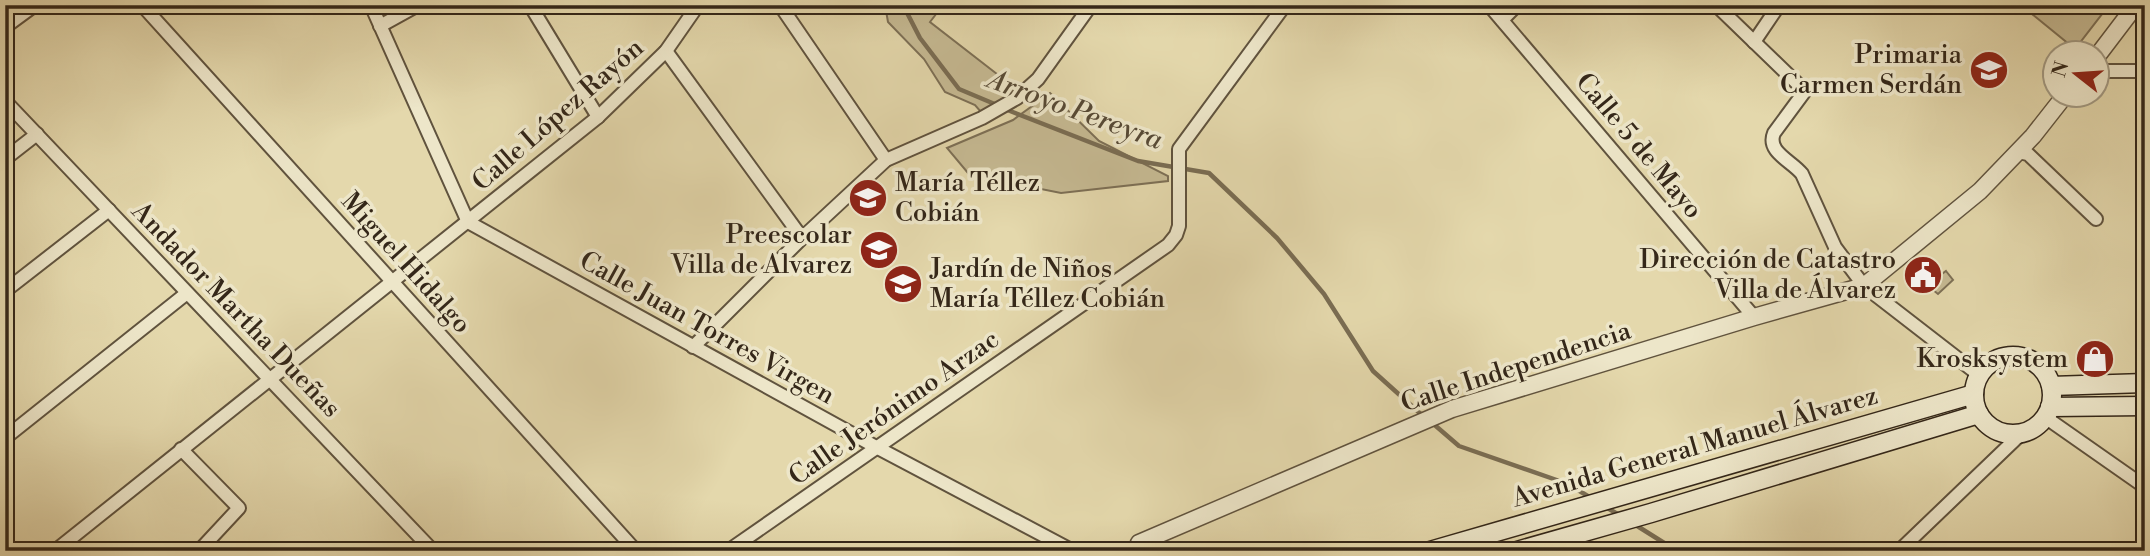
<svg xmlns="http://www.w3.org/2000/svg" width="2150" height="556" font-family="'Libre Bodoni',serif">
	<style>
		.green { fill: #c6ba93; stroke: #7d7056; stroke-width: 2 }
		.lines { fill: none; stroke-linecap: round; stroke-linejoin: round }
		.stream { stroke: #7a6d53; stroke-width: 4.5 }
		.minor-casing { stroke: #60533e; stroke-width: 16 }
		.tertiary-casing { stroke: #60533e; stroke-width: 19 }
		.secondary-casing { stroke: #342719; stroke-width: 21 }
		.minor { stroke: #ede6c9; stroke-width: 12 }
		.tertiary { stroke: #ede6c9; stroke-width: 16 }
		.secondary { stroke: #ede6c9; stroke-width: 18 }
		.labels { text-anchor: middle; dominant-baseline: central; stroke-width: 7; stroke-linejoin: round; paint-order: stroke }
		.poi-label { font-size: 26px; fill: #342719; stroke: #ede6c9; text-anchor: end }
		.street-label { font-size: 26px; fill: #342719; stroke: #ede6c9 }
		.water-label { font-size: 28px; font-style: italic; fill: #574a36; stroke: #ede6c9 }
	</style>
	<rect width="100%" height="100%" fill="#e4d8ac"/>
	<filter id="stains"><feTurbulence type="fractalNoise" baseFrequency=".00286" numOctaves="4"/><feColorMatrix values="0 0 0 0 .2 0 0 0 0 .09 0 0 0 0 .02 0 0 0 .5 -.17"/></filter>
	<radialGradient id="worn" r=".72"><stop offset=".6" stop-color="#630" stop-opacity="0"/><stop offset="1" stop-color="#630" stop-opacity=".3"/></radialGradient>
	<g class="green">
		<polygon points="885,5 943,5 930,22 1015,88 1004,99 981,112 975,105 945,92 924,59 888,22"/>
		<polygon points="2021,5 2092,5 2102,14 2075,49"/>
		<polygon points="1050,93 1099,141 1168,176 1168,181 1061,193 1011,183 973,179 947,148 1013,120"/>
		<polygon points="1946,271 1953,280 1938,294 1927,285"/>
	</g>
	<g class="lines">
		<g class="stream">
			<polyline points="903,5 920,38 959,89 997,105"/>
			<polyline points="1005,109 1138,161 1209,173 1277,238 1324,294 1373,371 1423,416"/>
			<polyline points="1430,421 1459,446 1568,484 1591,498"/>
			<polyline points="1604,506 1621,516"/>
			<polyline points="1634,524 1677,551"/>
		</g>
		<g class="minor-casing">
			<g id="minor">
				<polyline points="142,5 636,551"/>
				<polyline points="371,5 468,222"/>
				<polyline points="530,5 598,117"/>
				<polyline points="780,5 886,160"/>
				<polyline points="1489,5 1754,317"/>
				<path d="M 1716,5 L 1805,91 L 1774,133 C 1766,152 1792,161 1802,174 L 1835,247 L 1864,286 L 1979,375"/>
				<polyline points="1502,20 1517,5"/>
				<polyline points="380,26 418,5"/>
				<polyline points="5,27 35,5"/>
				<polyline points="1754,42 1779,5"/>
				<polyline points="666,51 802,238"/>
				<polyline points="2098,71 2145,71"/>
				<polyline points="5,101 433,551"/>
				<polyline points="2018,152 2028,154 2096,219"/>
				<polyline points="5,159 37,134"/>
				<polyline points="468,222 876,447 1073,551"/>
				<polyline points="5,291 109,210"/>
				<polyline points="693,347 802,238 886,160 982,118 1017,98 1038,79 1091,5"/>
				<polyline points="2045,417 2145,487"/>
				<polyline points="5,438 187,293"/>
				<polyline points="181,449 239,508 199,551"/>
				<polyline points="55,551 598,117 666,51 698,5"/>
				<polyline points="728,551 1168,245 1176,235 1179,226 1179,149 1285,5"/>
				<polyline points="1899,551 2022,433"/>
			</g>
		</g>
		<g class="tertiary-casing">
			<g id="tertiary">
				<polyline points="2098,55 2136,5"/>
				<polyline points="1148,551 1139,543 1452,409 1754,317 1864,286 1980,191 2033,136 2066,94"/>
			</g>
		</g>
		<g class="secondary-casing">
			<g id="secondary">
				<circle cx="2013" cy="395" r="39"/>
				<polyline points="2051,386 2145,383"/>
				<polyline points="2050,407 2145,406"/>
				<polyline points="1430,551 1974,394"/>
				<polyline points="1517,551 1651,513 1979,414"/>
			</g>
		</g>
		<use href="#minor" class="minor"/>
		<use href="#tertiary" class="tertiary"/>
		<use href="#secondary" class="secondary"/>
	</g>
	<defs>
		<g id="school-disc" transform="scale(2.0125)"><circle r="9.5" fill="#8f2418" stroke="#ede6c9"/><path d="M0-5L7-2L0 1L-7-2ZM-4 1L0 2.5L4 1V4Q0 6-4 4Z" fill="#fff"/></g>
		<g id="civic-disc" transform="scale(2.0125)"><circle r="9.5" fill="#8f2418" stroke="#ede6c9"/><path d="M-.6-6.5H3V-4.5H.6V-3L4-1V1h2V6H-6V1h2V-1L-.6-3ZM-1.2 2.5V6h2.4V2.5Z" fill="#fff"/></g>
		<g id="shop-disc" transform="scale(2.0125)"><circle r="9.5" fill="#8f2418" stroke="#ede6c9"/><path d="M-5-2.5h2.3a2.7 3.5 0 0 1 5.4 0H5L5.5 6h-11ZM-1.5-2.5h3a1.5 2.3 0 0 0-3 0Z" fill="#fff"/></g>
	</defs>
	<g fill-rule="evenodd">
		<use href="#school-disc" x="1989" y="70"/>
		<use href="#school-disc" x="868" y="198"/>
		<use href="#school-disc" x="879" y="250"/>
		<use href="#civic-disc" x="1923" y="275"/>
		<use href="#school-disc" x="903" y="284"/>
		<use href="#shop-disc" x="2095" y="359"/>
	</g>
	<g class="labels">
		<g class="poi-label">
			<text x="1962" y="55">Primaria<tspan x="1962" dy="30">Carmen Serdán</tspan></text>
			<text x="895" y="183" text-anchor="start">María Téllez<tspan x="895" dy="30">Cobián</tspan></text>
			<text x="852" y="235">Preescolar<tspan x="852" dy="30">Villa de Alvarez</tspan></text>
			<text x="1896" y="260">Dirección de Catastro<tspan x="1896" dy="30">Villa de Álvarez</tspan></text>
			<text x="930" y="269" text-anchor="start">Jardín de Niños<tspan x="930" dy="30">María Téllez Cobián</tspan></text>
			<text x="2068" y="359">Krosksystem</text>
		</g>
		<g class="street-label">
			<text transform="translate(558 115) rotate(-41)">Calle López Rayón</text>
			<text transform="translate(1639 146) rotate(50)">Calle 5 de Mayo</text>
			<text transform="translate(406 263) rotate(48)">Miguel Hidalgo</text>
			<text transform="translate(236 310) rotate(46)">Andador Martha Dueñas</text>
			<text transform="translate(707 328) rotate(29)">Calle Juan Torres Virgen</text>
			<text transform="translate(1516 367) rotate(-18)">Calle Independencia</text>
			<text transform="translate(894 408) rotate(-35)">Calle Jerónimo Arzac</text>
			<text transform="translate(1695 447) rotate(-16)">Avenida General Manuel Álvarez</text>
		</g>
		<g class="water-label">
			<text transform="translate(1075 110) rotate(20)">Arroyo Pereyra</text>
		</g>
	</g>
	<rect width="2150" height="556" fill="none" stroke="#e4d8ac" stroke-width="28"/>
	<rect x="7" y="7" width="2136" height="542" fill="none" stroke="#342719" stroke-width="3.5"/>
	<rect x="14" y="14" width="2122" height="528" fill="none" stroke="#342719" stroke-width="2"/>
	<g transform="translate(2076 74) rotate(287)"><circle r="33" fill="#ede6c9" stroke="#a39a83" stroke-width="2"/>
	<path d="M0-5L12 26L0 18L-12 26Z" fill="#8f2418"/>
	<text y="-10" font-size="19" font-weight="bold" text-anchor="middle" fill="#342719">N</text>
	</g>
	<rect width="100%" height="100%" filter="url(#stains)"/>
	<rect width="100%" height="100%" fill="url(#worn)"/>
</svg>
